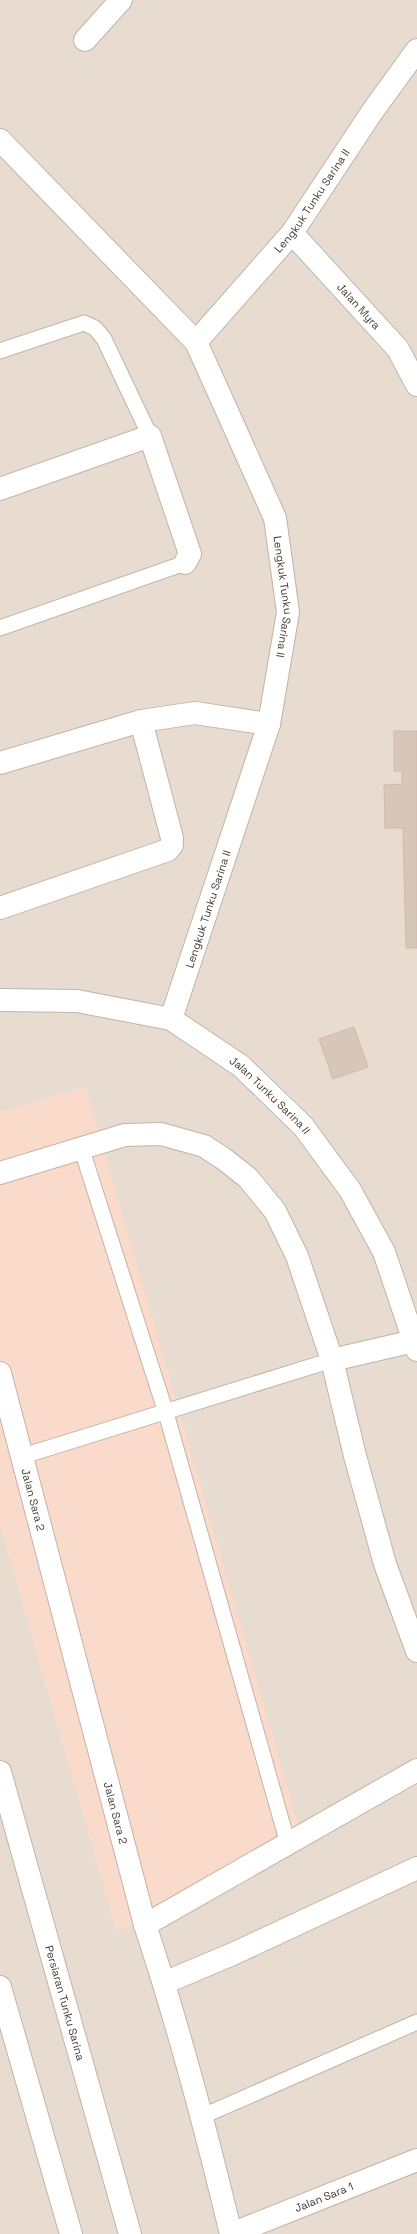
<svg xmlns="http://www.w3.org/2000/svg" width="417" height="2234" font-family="'Space Grotesk',sans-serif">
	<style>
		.residential { fill: #e8dbd0 }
		.commercial { fill: #f9dacb }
		.building { fill: #d9c6ba; stroke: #d2b9a9 }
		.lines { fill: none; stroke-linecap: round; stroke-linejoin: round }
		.service-casing { stroke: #c3b3a7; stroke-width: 17 }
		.minor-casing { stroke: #c3b3a7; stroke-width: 24 }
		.tertiary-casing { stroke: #c3b3a7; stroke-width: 24 }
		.service { stroke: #fff; stroke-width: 15 }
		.minor { stroke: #fff; stroke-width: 22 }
		.tertiary { stroke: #fff; stroke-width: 22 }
		.labels { text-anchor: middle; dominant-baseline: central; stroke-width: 3.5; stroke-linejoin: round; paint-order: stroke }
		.street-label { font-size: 11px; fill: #463a32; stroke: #fff }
	</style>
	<rect width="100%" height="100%" fill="#f4eae3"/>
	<polygon class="residential" points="0,0 417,0 417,2234 0,2234 0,1525 117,1932 302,1839 85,1087 0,1112"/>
	<polygon class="commercial" points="86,1087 302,1839 117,1932 0,1525 0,1112"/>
	<g class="building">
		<polygon points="394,731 417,731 417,948 406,948 403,828 385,828 384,785 402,784 402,771 394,771"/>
		<polygon points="354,1027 368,1067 333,1079 319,1039"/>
	</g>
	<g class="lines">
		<g class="service-casing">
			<g id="service">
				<polyline points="0,351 84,323 95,328 104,339 150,436"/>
				<polyline points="0,628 185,563"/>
				<polyline points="81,1147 166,1413 288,1844"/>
				<polyline points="23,1456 332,1360"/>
				<polyline points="203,2116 417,2022"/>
			</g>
		</g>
		<g class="minor-casing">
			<g id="minor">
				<polyline points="85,40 121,0"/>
				<path id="s1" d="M 0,140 L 196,342 L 275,518 L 288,612 L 269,724 L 171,1019"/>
				<path id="s2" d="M 292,233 L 398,349 L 417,385"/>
				<path id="s3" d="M 196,342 L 292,233 L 372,112 L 417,50"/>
				<polyline points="0,489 150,436 190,554 185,563"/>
				<polyline points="0,763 141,721 195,713 269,724"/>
				<polyline points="0,908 168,850 172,845 172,838 141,721"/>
				<polyline points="0,1173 125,1135 161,1134 204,1146 224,1159 248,1178 275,1211 297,1256 332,1360 355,1456 385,1564 417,1651"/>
				<polyline points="332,1360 414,1341"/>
				<path id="s4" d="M 0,1373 L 145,1925 C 179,2027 206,2130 231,2234"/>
				<polyline points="145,1925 417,1770"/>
				<polyline points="164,1983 235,1953 417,1868"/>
				<path id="s5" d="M 231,2234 L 417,2160"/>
			</g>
		</g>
		<g class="tertiary-casing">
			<g id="tertiary">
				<path id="s6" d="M 0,1000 L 77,1001 L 171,1019 L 241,1066 L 303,1126 L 350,1190 L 384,1252 L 417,1350"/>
				<path id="s7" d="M 0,1772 L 130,2234"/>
				<polyline points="0,1987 71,2234"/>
			</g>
		</g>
		<use href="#service" class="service"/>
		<use href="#minor" class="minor"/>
		<use href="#tertiary" class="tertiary"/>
	</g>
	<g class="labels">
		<g class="street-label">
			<text stroke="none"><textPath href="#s3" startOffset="183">Lengkuk Tunku Sarina II</textPath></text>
			<text stroke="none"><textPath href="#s2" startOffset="99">Jalan Myra</textPath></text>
			<text stroke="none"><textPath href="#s1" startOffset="554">Lengkuk Tunku Sarina II</textPath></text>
			<text transform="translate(208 909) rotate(-72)">Lengkuk Tunku Sarina II</text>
			<text stroke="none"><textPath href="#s6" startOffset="298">Jalan Tunku Sarina II</textPath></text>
			<text stroke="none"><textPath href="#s4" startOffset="131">Jalan Sara 2</textPath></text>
			<text stroke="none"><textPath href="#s4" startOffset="455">Jalan Sara 2</textPath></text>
			<text stroke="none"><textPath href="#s7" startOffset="240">Persiaran Tunku Sarina</textPath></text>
			<text stroke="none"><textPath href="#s5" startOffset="100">Jalan Sara 1</textPath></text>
		</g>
	</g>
</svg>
